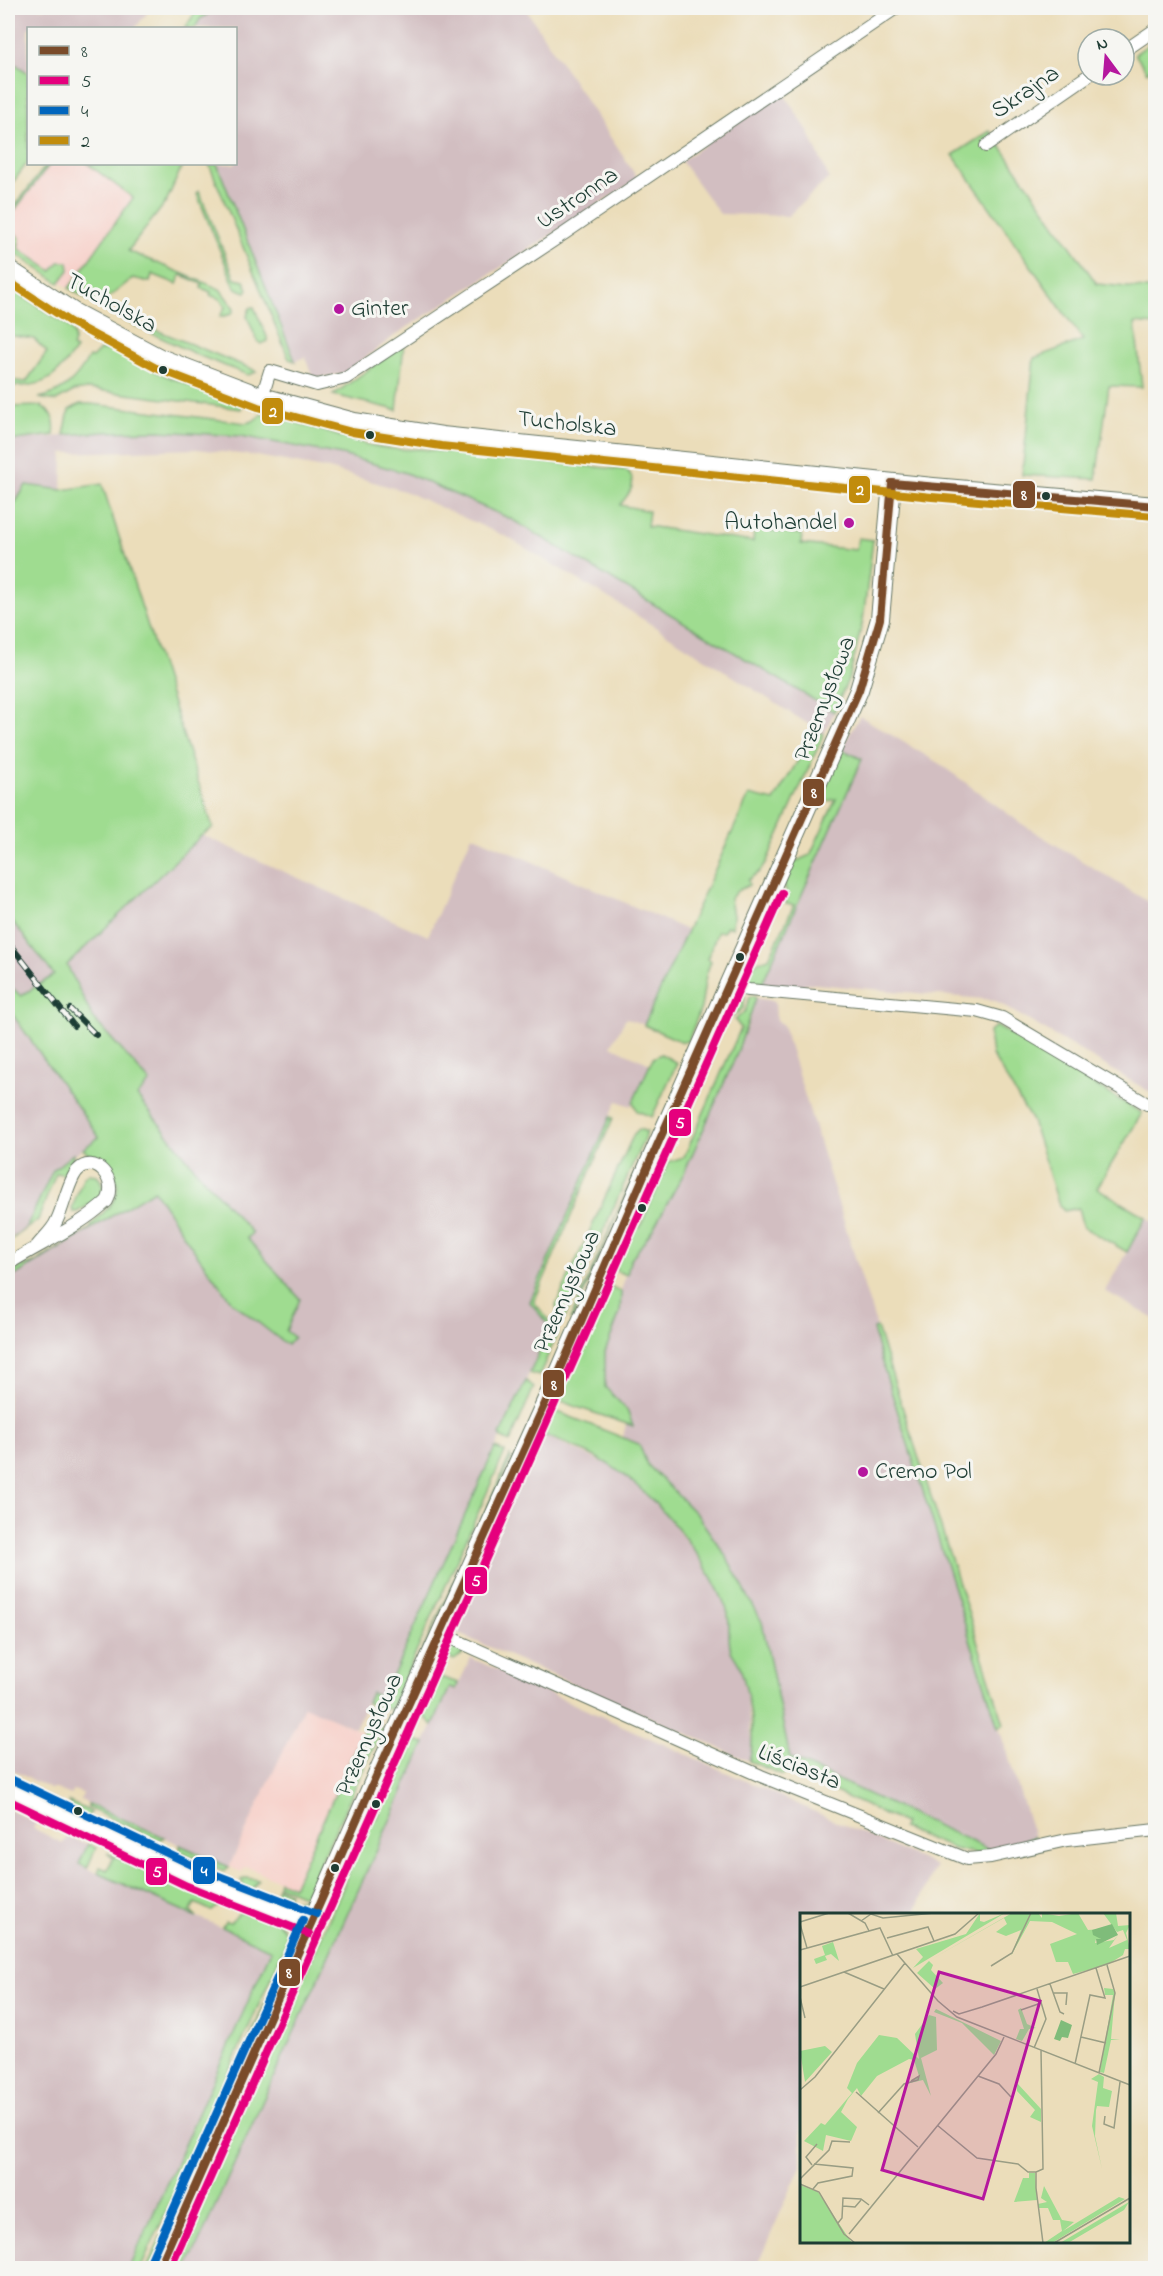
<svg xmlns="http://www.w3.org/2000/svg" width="1163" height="2276" font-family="'Indie Flower',sans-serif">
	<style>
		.built { fill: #f7d0c9 }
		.industrial { fill: #d2bec1 }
		.green { fill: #9fdc90; stroke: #5f8c62; stroke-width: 1.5 }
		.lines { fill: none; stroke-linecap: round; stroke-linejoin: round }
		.street-casing { stroke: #667563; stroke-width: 14 }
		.secondary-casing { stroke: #667563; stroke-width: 20 }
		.street { stroke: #fff; stroke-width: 12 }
		.secondary { stroke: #fff; stroke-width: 18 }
		.rail-casing { stroke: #1f3d34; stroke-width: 6 }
		.rail { stroke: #f6f6f2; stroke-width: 4; stroke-dasharray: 11; stroke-linecap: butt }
		.bus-1-casing { stroke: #f6f6f2; stroke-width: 12 }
		.bus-2-casing { stroke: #f6f6f2; stroke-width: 12 }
		.bus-3-casing { stroke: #f6f6f2; stroke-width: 12 }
		.bus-4-casing { stroke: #f6f6f2; stroke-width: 12 }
		.bus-1 { stroke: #7a4b2a; stroke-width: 8 }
		.bus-2 { stroke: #e5007d; stroke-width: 8 }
		.bus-3 { stroke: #0065bd; stroke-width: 8 }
		.bus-4 { stroke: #c18c0d; stroke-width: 8 }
		.poi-dot { fill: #b5179e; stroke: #f6f6f2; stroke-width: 2 }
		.bus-dot { fill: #1f3d34; stroke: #f6f6f2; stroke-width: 2 }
		.labels { text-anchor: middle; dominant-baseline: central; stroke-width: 6; stroke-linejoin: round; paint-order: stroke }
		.street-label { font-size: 24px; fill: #1f3d34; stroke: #f6f6f2 }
		.poi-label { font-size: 24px; fill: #1f3d34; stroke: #f6f6f2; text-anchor: start }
		.inset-road { fill: none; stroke: #999d84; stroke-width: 1.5 }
		.view { fill: #b5179e; fill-opacity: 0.15; stroke: #b5179e; stroke-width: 3 }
		.inset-edge { fill: none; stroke: #1f3d34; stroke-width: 3 }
		.line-badge { stroke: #f6f6f2; stroke-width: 2 }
		.badge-label { font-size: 16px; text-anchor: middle; font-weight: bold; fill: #fff }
	</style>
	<rect width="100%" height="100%" fill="#f6f6f2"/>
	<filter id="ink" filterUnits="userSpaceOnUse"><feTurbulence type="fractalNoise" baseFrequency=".0167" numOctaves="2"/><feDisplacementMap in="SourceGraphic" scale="12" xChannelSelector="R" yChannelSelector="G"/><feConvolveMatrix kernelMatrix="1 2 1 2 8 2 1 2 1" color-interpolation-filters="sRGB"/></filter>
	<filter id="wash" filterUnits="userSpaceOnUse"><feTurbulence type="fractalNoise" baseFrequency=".008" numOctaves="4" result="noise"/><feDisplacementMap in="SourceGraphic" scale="24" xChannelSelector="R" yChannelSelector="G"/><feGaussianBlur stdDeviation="1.35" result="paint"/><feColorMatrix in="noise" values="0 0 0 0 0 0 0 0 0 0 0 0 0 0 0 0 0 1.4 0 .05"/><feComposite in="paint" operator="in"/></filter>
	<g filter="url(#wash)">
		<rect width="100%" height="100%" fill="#ebddba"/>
		<g class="built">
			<polygon points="50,164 88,164 134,198 69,288 8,248 8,219"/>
			<polygon points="304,1705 363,1732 293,1887 247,1867 244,1868 242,1872 229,1867"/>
		</g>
		<g class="industrial">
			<polygon points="8,8 164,8 148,12 135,28 28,28 28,73 8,59"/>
			<polygon points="217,8 525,8 638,179 397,334 345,373 313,379 305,357 295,361 217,164 236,164 236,28 195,28 200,19"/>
			<polygon points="782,91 808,131 829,178 788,216 720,214 681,161"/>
			<polygon points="159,431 241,436 342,455 406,473 449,491 511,519 834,712 824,734 622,606 507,537 404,491 329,469 257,456 197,449 63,453 62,490 26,485 8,515 8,441 105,432"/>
			<polygon points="860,716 940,764 1022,824 1155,906 1155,1083 1150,1092 994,1000 805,983 803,989 761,986 862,760 841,749"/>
			<polygon points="202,835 428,936 472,835 687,930 644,1025 626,1018 611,1046 650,1064 631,1106 617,1101 530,1302 550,1327 383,1698 371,1693 355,1728 304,1706 229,1867 81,1800 83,1793 73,1790 71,1795 56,1789 50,1789 8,1768 8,1280 154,1190 193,1249 232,1302 286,1331 300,1299 247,1238 252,1232 197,1171 137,1096 150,1082 93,1018 67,965"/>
			<polygon points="8,916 54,976 21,996 8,984"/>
			<polygon points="756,998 775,1001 776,1019 783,1025 877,1328 873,1329 879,1353 1034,1837 992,1851 790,1758 762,1622 726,1556 698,1516 647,1463 639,1444 623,1437 626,1424 632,1426 605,1387 605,1352 620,1312 621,1291 630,1261 653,1229 684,1173 747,1027"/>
			<polygon points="8,1009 100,1138 66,1159 53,1170 26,1228 8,1240"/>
			<polygon points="1146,1217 1155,1223 1155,1319 1105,1291"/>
			<polygon points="539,1433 613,1467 643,1490 656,1503 693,1550 715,1584 727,1611 731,1650 739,1663 747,1697 752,1751 749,1761 457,1633 454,1628 455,1620"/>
			<polygon points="471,1658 936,1866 914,1914 802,1914 801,2166 756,2268 187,2268 450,1687 456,1689"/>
			<polygon points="8,1809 36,1823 33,1828 62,1843 68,1837 88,1844 79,1865 271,1949 129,2268 8,2268"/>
		</g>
		<g class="green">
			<polygon points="201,8 217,8 200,19 195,28 185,28 195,13"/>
			<polygon points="1155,40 1155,66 1147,72 1135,54"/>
			<polygon points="8,59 28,73 28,162 8,189"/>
			<polygon points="990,131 1097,284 1155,290 1155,325 1135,323 1142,387 1109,386 1096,479 1022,475 1034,358 1083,340 953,155"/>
			<polygon points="47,164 50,164 8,219 8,215"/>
			<polygon points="88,164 183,164 166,202 128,251 220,289 234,308 232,314 220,317 225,307 220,299 210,295 211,292 201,288 202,284 181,275 177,284 152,274 150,282 133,278 98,306 69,288 133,198"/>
			<polygon points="209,164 217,164 295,361 289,359"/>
			<polygon points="199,191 235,279 244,281 248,289 246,292 235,288 234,285 197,194"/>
			<polygon points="11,233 16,234 20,238 18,248 52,271 59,262 68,262 69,270 59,283 8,248 8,237"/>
			<path d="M 8,286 L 67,325 C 74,331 76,339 72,347 L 76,349 C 56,378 45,388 8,386 L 8,380 L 26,382 L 47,352 L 34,339 L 8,335 Z"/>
			<polygon points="254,307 267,337 267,341 262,344 257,341 247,316 250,308"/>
			<polygon points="119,315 252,369 256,372 248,375 200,356 121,319"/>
			<polygon points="404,344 397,410 333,395"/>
			<path d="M 108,349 L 169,377 L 242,405 L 241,409 L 88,389 L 74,391 L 56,401 L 39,398 C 64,393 77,379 89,357 L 92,358 L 100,350 Z"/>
			<path d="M 80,404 L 91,404 L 246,423 L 253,421 L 262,414 C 278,418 295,422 312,427 C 349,439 379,452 420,449 L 627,470 C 639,483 629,494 620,505 L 649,511 L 647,526 L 753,542 L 754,529 L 802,534 L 801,544 L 856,550 L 858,538 L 873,540 L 863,620 L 850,675 L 834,712 L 511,519 L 406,473 L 342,455 L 241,436 L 159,431 L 105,432 L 64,435 L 69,410 Z"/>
			<path d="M 41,406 C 53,413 56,421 54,435 L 8,441 L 8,407 Z"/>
			<path d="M 102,484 L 213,828 L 202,835 L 67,965 L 93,1018 L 150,1082 L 137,1096 L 197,1171 L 252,1233 L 247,1238 L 300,1299 L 286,1331 L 294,1337 L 287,1345 L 232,1302 L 193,1249 L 154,1190 L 8,1280 L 8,1275 L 22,1266 L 32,1264 L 91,1228 L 91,1226 C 102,1211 123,1201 116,1179 C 114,1174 111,1167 106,1164 C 98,1157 90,1158 83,1149 L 99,1137 L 8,1008 L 8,984 L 21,996 L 54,975 L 8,916 L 8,515 L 26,485 L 62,490 Z"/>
			<polygon points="816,730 824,734 766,863 759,872 748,880 749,885 737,891 730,899 733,916 732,928 727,926 723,932 718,931 707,959 711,961 706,975 701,1008 688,1041 682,1042 644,1025 749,795 774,801"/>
			<path d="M 841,749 L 862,759 L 761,986 C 751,984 744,984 742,973 L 746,966 L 769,958 L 794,905 L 786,904 L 787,894 L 783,882 L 792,863 L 810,855 L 836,799 L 825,802 L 823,790 Z"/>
			<path d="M 744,995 L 745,997 L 743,1008 L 729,1019 L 725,1013 C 728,1003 734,999 744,995 Z"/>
			<path d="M 753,996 L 756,998 L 736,1056 L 684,1173 L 653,1229 L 630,1261 L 627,1275 L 616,1271 C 611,1256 628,1238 636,1226 L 640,1227 L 668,1162 L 684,1157 L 741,1028 L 735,1020 L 746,1010 L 749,997 Z"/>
			<polygon points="996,1026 1142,1113 1097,1188 1146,1217 1127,1252 1083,1227 1078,1208 1064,1211 1058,1202 1032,1121 992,1055 989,1032"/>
			<polygon points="661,1054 677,1063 652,1117 637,1111 633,1102 653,1058"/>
			<polygon points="610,1117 613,1118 534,1302 558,1332 539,1376 530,1373 550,1327 530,1302"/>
			<polygon points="639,1129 647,1132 564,1320 558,1314 556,1305 634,1134"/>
			<polygon points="73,1154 73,1164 66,1175 56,1173 38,1220 8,1242 26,1228 53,1170"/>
			<path d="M 88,1174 L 97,1175 C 113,1197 93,1202 77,1212 L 73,1212 L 72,1208 L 83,1178 Z"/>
			<polygon points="634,1174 573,1319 570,1320"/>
			<polygon points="604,1285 621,1291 620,1312 605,1352 605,1387 627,1410 633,1426 571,1405 562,1401 557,1394"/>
			<polygon points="877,1328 1004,1724 998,1727 879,1353 873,1329"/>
			<polygon points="526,1381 534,1387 510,1442 500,1437 500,1435"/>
			<path d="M 553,1410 L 639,1444 L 647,1464 L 698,1516 L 726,1556 L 762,1622 L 790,1758 L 992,1851 L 1034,1837 L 1035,1841 L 994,1853 L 978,1854 L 954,1849 L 902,1828 L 904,1823 L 789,1771 L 783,1775 L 749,1761 C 757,1738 748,1691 740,1667 C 738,1661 734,1657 731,1651 C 727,1639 731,1623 727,1610 C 708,1560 658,1498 614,1468 C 592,1453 564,1443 539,1433 L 548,1413 Z"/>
			<polygon points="495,1448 505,1452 391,1709 381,1708 367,1703 371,1693 383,1698"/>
			<polygon points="510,1456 511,1459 398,1705"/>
			<polygon points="451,1646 467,1651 454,1660 448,1657 448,1647"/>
			<polygon points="440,1677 458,1683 456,1689 450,1687 433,1725 423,1715"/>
			<polygon points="369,1719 377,1723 382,1729 309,1887 305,1894 301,1895 278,1885 279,1881 293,1887"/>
			<polygon points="418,1741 425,1743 187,2268 166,2268 280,2015 297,1991 344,1885 353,1851 374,1817 377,1818 411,1742"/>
			<polygon points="69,1802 91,1812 86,1819 74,1813"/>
			<polygon points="88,1804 164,1837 159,1840 153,1838 88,1808"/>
			<polygon points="88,1844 96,1848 87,1868 79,1864"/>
			<polygon points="180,1845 229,1867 224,1871 180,1851"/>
			<polygon points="176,1852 195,1861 192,1867 189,1868 179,1862"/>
			<polygon points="107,1853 218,1904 218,1906 212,1911 195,1903 191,1911 197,1917 98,1873 100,1867 107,1870 113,1858"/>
			<path d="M 322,1873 C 320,1890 314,1911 292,1906 L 294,1900 C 314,1899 314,1890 322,1873 Z"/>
			<polygon points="247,1878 258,1880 250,1893 246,1890 241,1880"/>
			<polygon points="277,1887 289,1893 285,1904 273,1899"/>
			<path d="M 244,1912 C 262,1914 290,1920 286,1944 L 141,2268 L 129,2268 L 271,1950 L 222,1927 L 225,1922 L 230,1923 L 239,1913 Z"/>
			<polygon points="286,1920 293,1928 295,1939 151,2268 147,2268 289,1949 292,1935"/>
		</g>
	</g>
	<g filter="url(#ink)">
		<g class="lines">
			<g class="street-casing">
				<g id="street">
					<polyline points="1124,51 1156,29"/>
					<polyline points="986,146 1089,75"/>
					<polyline points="262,397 270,371 317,385 346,378 565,233 896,8"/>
					<polyline points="729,987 749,990 977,1011 1002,1018 1147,1104"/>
					<path d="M 8,1264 C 41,1243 78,1228 107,1201 C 119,1180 94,1152 77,1171 C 68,1182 64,1206 57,1220 C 53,1230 44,1237 37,1246"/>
					<polyline points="442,1634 761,1776 967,1859 991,1857 1067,1840 1156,1830"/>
					<polyline points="8,1789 192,1877 313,1924"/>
				</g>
			</g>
			<g class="secondary-casing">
				<g id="secondary">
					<polyline points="8,269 75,313 160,358 262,397 354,422 442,436 933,487 1156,506"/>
					<polyline points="159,2268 381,1765 561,1368 648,1166 859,690 880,619 892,483"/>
				</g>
			</g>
			<use href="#street" class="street"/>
			<use href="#secondary" class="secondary"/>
			<g class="rail-casing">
				<g id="rail">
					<polyline points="8,942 74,1026"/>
					<polyline points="70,1009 96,1035"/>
				</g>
			</g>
			<use href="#rail" class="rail"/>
			<g class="bus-1-casing">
				<g id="bus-1">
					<polyline points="892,483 1156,506"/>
					<polyline points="159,2268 381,1765 561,1368 648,1166 859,690 880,619 892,483"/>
				</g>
			</g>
			<g class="bus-2-casing">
				<g id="bus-2">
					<polyline points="8,1800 187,1886 309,1934"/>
					<polyline points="170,2268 782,893"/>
				</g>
			</g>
			<g class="bus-3-casing">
				<g id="bus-3">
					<polyline points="13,1780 196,1867 317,1914"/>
					<polyline points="149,2264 303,1920"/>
				</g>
			</g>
			<g class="bus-4-casing">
				<polyline id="bus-4" points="8,281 70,322 156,368 258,407 352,432 441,446 932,497 1155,516"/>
			</g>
			<use href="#bus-1" class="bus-1"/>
			<use href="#bus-2" class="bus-2"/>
			<use href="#bus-3" class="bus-3"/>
			<use href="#bus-4" class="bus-4"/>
		</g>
	</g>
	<g class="poi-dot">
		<circle cx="339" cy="309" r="6"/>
		<circle cx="849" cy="523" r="6"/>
		<circle cx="863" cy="1472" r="6"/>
	</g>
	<g class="bus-dot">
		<circle cx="163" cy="370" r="5"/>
		<circle cx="370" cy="435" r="5"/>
		<circle cx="1046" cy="496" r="5"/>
		<circle cx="740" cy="957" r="5"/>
		<circle cx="642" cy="1208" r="5"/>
		<circle cx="376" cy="1804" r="5"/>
		<circle cx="78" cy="1811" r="5"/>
		<circle cx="335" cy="1868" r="5"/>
	</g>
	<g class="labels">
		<g class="street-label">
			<text transform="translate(1026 93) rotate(-34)">Skrajna</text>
			<text transform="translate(578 199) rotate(-34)">Ustronna</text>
			<text transform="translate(111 304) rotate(29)">Tucholska</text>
			<text transform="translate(567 425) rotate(6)">Tucholska</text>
			<text transform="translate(826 699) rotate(-69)">Przemysłowa</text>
			<text transform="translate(568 1292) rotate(-66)">Przemysłowa</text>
			<text transform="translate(370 1735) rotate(-66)">Przemysłowa</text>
			<text transform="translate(799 1768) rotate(22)">Liściasta</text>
		</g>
		<g class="poi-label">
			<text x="351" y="309">Ginter</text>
			<text x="837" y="523" text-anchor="end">Autohandel</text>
			<text x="875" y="1472">Cremo Pol</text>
		</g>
	</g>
	<g transform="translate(800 1913)">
		<rect width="330" height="330" fill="#ebddba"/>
		<path d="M 180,0 L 180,8 L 184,9 L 205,0 L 113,55 L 123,44 L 116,36 L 166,21 ZM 212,0 L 238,0 L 242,5 L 242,0 L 259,3 L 278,0 L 288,17 L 301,16 L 292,17 L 301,26 L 296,26 L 295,30 L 314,27 L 318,22 L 309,35 L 327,27 L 323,17 L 317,19 L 303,0 L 316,0 L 318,13 L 330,12 L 326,20 L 330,36 L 325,36 L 323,42 L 307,52 L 273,61 L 268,49 L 256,49 L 250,31 L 277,21 L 252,9 L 230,8 L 211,43 L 221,17 L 206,23 L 196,19 L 207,11 L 204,5 L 132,46 ZM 33,29 L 39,48 L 31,41 L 25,43 L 27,47 L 16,51 L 14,46 L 25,42 L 22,33 ZM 129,48 L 133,52 L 131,57 L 143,70 L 135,76 L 117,60 ZM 304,75 L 313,76 L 315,81 L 311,126 L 320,127 L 311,127 L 304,160 L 300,159 L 313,82 L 305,82 ZM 221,95 L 227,111 L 236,115 L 229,116 L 222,128 L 216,126 L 220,116 L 224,116 L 218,97 ZM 136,96 L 201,128 L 194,142 L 162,110 L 134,99 ZM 129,102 L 136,104 L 137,137 L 121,145 L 131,183 L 123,167 L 106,171 L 119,163 L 114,147 L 109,146 L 77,163 L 61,183 L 57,175 L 48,186 L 41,199 L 57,214 L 51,228 L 26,222 L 23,238 L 4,228 L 21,210 L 25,212 L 52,180 L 47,175 L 57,150 L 79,122 L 97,125 L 119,146 L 115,121 ZM 25,133 L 32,139 L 5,169 L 0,138 ZM 299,161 L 304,164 L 303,175 L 312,178 L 309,194 L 297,193 L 296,197 L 295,223 L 302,256 L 292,213 L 298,169 L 291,166 ZM 217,170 L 241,196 L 241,209 L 230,204 L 235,197 L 217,178 ZM 229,260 L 235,260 L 237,287 L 214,289 L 223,265 L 229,265 ZM 0,272 L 18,279 L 52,330 L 0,330 ZM 244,273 L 262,307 L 274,309 L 263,318 L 319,284 L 325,286 L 252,330 L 244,330 L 262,318 L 260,307 L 253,307 L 248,295 L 239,295 L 238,291 L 247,289 L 241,285 ZM 329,289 L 324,297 L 268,330 L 260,330 Z" fill="#9fdc90"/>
		<path d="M 312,11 L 318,22 L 297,32 L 296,26 L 301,26 L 293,22 L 292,17 ZM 261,107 L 272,112 L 268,125 L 262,124 L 260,128 L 254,126 Z" fill="#7fbc7a"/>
		<path class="inset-road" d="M 48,0 L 65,10 L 69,18M 61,8 L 71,1 L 83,5 L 134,0M 0,9 L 29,0M 0,11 L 7,35M 87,25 L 128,14 L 134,28M 0,37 L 80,15 L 93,43M 97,41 L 138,88 L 157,104 L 330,172M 191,53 L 212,40 L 231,0M 44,59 L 84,76M 250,71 L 260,99 L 264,101M 0,74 L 155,21 L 179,0M 253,80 L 267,80 L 266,92M 0,84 L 5,105M 221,97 L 241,90M 153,98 L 159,101 L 182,94 L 330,43M 281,124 L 306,130M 234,135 L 246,106 L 237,76M 241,137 L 243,256 L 236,259 L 236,275 L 243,330M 275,151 L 290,82 L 305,85 L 296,55M 299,160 L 315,80 L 307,52M 178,163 L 199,171 L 211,184M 0,177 L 15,164 L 105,50M 56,179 L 118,234M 78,200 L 104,171 L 118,167 L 119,163 L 111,168M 305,203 L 304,211 L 314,215 L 320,169M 137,212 L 177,245 L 218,251 L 228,259 L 236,259M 12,252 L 6,244 L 17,231M 0,266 L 29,237 L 32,228 L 50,229M 0,271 L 19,279 L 44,321 L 55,330M 13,276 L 18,270 L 52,263 L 53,255 L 14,251M 43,293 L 55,294 L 61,287M 38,310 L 42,305 L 43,285 L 61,286 L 69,292M 49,321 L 196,141 L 204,124M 254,330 L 330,285"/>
		<path class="view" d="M 139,59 L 240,88 L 183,286 L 82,257 Z"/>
		<rect width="330" height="330" class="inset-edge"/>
	</g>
	<g class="line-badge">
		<rect x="261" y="397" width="23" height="28" rx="6" fill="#c18c0d"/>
		<rect x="848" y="475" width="23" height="29" rx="6" fill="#c18c0d"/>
		<rect x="1012" y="480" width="24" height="29" rx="6" fill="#7a4b2a"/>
		<rect x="802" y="778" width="23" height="29" rx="6" fill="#7a4b2a"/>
		<rect x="668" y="1108" width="24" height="29" rx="6" fill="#e5007d"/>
		<rect x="542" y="1369" width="23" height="29" rx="6" fill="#7a4b2a"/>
		<rect x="464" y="1566" width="24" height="29" rx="6" fill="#e5007d"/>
		<rect x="192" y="1856" width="24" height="29" rx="6" fill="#0065bd"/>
		<rect x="145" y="1857" width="23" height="29" rx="6" fill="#e5007d"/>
		<rect x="278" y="1958" width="23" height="29" rx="6" fill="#7a4b2a"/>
	</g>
	<g class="badge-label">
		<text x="273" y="417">2</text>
		<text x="860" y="495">2</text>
		<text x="1024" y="500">8</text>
		<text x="814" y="798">8</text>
		<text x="680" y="1128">5</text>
		<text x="554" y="1390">8</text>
		<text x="476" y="1586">5</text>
		<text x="204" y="1876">4</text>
		<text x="157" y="1877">5</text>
		<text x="289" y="1978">8</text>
	</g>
	<rect width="1163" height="2276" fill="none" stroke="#f6f6f2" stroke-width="30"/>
	<rect x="27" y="27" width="210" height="138" fill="#f6f6f2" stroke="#a0aca6" stroke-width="1.5"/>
	<rect x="39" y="46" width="30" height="9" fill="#7a4b2a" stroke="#a0aca6" stroke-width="1.5"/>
	<text x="81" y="57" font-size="18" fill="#1f3d34">8</text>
	<rect x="39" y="76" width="30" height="9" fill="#e5007d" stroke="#a0aca6" stroke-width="1.5"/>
	<text x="81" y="87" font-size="18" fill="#1f3d34">5</text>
	<rect x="39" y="106" width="30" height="9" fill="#0065bd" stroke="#a0aca6" stroke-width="1.5"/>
	<text x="81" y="117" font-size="18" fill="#1f3d34">4</text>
	<rect x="39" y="136" width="30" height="9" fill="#c18c0d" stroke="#a0aca6" stroke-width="1.5"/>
	<text x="81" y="147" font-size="18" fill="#1f3d34">2</text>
	<g transform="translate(1106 57) rotate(344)"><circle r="28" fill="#f6f6f2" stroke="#a0aca6" stroke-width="1.5"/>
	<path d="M0-4.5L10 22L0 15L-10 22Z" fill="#b5179e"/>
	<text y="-9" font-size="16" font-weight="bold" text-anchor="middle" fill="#1f3d34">N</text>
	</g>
</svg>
